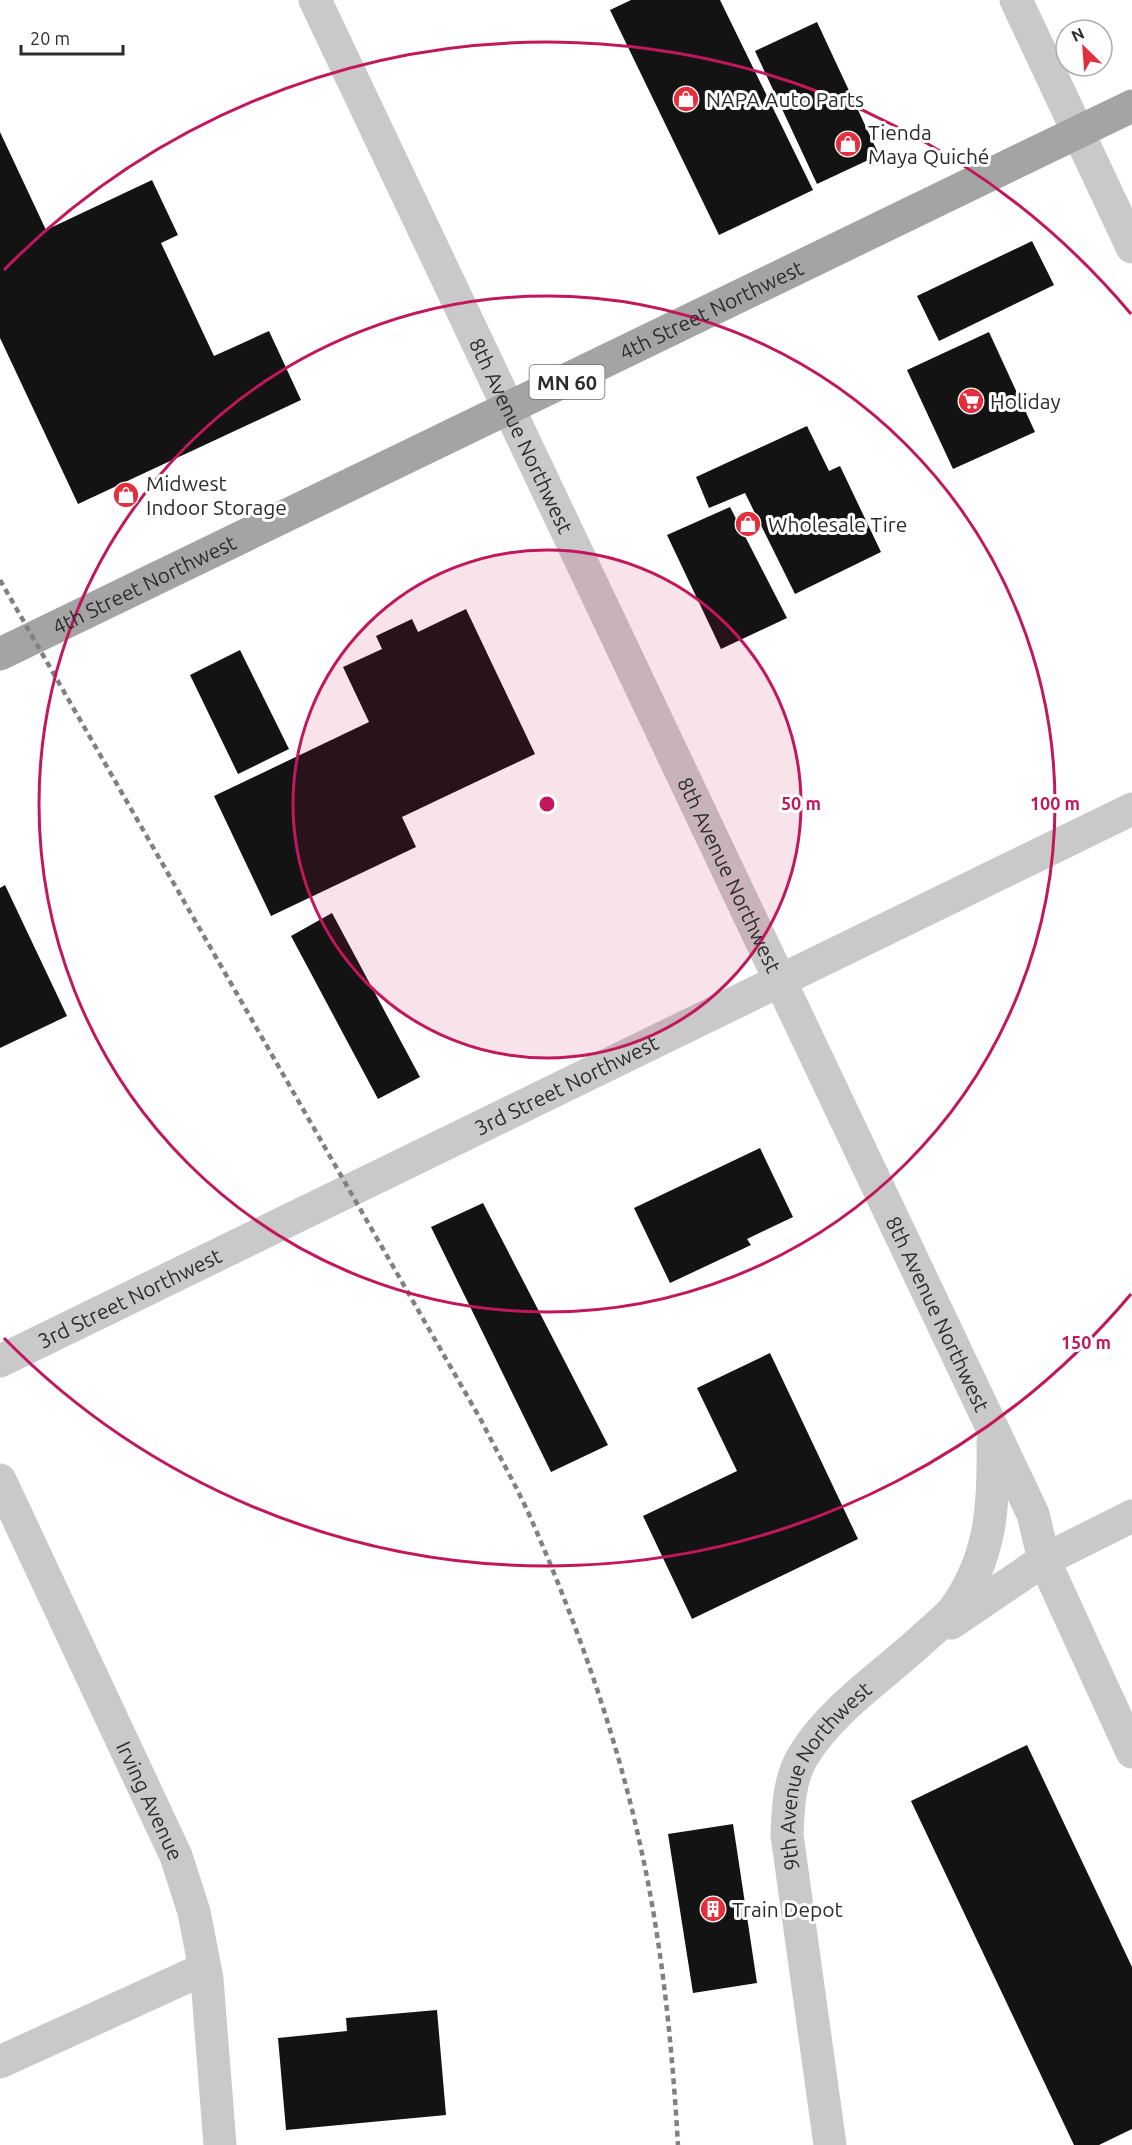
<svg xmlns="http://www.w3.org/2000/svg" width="1132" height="2145" font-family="Ubuntu,sans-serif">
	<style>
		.building { fill: #131313 }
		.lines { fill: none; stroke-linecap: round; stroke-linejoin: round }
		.minor { stroke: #c9c9c9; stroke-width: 33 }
		.major { stroke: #a4a4a4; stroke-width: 33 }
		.rail { stroke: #818181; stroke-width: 4.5; stroke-dasharray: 6 4.5; stroke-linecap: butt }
		.ring { fill: none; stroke: #c2185b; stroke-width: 3 }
		.labels { text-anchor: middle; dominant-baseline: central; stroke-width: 6; stroke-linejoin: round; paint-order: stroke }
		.shield { fill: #fff; stroke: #6b6b6b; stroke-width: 1.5 }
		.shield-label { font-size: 20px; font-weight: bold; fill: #2c2c2c }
		.poi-label { font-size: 21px; fill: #2c2c2c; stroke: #fff; text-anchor: start }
		.street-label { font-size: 21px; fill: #2c2c2c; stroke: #fff }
		.centre { fill: #c2185b; stroke: #fff; stroke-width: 3 }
		.ring-label { font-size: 18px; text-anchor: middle; font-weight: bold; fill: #c2185b; stroke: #fff; stroke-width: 6; stroke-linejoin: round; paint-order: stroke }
	</style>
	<rect width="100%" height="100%" fill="#fff"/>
	<g class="building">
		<polygon points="631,0 720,0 813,190 719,235 610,10"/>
		<polygon points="817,22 879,155 817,184 755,51"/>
		<polygon points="0,132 46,230 152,180 178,235 161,243 214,356 269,331 301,400 78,504 0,338"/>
		<polygon points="1032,241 1054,285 939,341 917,296"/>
		<polygon points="989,332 1035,432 953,469 907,370"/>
		<polygon points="807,426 829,471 840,466 881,552 795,594 745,493 709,508 696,477"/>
		<polygon points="730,507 787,618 721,649 667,535"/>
		<polygon points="466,609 535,754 402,817 416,847 271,916 214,796 369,722 343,667 382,649 376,636 412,619 418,632"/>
		<polygon points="240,650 289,749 238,774 190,675"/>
		<polygon points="5,885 67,1016 0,1048 0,888"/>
		<polygon points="332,913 420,1077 378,1099 291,936"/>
		<polygon points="760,1148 793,1217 747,1239 751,1245 670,1283 634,1208"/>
		<polygon points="483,1203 608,1445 551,1472 431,1227"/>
		<polygon points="770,1353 858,1539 692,1619 643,1516 737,1471 697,1388"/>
		<polygon points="1027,1745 1132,1967 1132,2129 1099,2145 1074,2145 911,1801"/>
		<polygon points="733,1824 757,1983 693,1993 668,1834"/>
		<polygon points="437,2010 446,2115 286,2130 278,2038 347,2031 346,2018"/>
	</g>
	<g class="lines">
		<g class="minor">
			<path id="s1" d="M 315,0 L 1033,1514 L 1044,1560 L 1132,1752"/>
			<polyline points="1016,0 1132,247"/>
			<path id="s2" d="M 0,1361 L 1132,809"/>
			<path id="s3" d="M 0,1480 L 176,1856 L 194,1912 L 207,1979 L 220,2145"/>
			<polyline points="951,1623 1044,1560 1132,1516"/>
			<polyline points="0,2062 204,1969"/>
			<path id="s4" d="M 830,2145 L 787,1835 C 788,1809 789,1779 803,1756 C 832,1708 886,1674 926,1636 C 935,1628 945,1620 953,1611 C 992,1558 994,1505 993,1442"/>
		</g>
		<path class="major" id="s5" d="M 0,654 L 1132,106"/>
		<path class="rail" d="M 0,580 L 481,1420 C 498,1454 517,1487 532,1521 C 577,1624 616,1734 640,1844 C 662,1942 672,2044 678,2145"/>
	</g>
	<circle cx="547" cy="804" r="254" fill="#c2185b" fill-opacity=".12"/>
	<g class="ring">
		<circle cx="547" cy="804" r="254"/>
		<circle cx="547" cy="804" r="508"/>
		<path d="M1131 1294A762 762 0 0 1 4 1338M4 270A762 762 0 0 1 1131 314"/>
	</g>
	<defs>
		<g id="shop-disc" transform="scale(1.35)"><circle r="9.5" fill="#e32f3c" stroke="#fff"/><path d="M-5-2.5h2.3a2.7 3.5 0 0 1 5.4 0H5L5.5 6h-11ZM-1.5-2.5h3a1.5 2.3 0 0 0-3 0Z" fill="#fff"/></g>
		<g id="supermarket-disc" transform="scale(1.35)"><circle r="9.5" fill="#e32f3c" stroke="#fff"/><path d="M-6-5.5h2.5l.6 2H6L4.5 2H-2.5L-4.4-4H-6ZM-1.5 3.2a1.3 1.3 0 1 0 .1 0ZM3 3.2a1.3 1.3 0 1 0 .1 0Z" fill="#fff"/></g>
		<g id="building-disc" transform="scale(1.35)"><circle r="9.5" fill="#e32f3c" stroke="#fff"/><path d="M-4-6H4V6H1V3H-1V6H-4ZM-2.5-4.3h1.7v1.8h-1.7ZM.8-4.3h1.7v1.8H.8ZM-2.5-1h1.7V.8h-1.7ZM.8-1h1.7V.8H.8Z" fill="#fff"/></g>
	</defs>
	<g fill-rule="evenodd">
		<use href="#shop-disc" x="686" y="99"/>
		<use href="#shop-disc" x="848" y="144"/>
		<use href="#supermarket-disc" x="971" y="401"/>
		<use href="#shop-disc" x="126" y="495"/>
		<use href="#shop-disc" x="748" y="524"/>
		<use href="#building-disc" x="713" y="1909"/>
	</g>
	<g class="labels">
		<rect class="shield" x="529.5" y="365" width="75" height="34" rx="4.5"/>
		<g class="shield-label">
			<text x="567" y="382">MN 60</text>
		</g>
		<g class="poi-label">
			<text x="706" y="99">NAPA Auto Parts</text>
			<text x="868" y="132">Tienda<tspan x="868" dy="24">Maya Quiché</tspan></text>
			<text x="990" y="401">Holiday</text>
			<text x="146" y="483">Midwest<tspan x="146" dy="24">Indoor Storage</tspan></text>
			<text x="768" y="524">Wholesale Tire</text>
			<text x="732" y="1909">Train Depot</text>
		</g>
		<g class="street-label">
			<text stroke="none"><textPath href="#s5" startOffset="790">4th Street Northwest</textPath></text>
			<text stroke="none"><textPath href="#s1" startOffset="482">8th Avenue Northwest</textPath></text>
			<text stroke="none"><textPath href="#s5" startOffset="160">4th Street Northwest</textPath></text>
			<text stroke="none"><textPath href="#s1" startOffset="968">8th Avenue Northwest</textPath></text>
			<text stroke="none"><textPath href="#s2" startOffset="630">3rd Street Northwest</textPath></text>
			<text stroke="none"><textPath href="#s2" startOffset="144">3rd Street Northwest</textPath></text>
			<text stroke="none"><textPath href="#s1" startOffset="1454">8th Avenue Northwest</textPath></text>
			<text stroke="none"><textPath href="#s4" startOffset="384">9th Avenue Northwest</textPath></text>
			<text stroke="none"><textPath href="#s3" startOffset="354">Irving Avenue</textPath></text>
		</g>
	</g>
	<circle cx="547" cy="804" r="9" class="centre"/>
	<g class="ring-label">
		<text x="801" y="810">50 m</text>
		<text x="1055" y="810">100 m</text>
		<text x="1086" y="1349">150 m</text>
	</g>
	<g transform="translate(1084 48) rotate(335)"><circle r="28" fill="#ffffff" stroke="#ababab" stroke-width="1.5"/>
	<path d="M0-4.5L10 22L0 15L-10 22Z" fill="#e32f3c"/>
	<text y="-9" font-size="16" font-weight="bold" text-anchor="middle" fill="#2c2c2c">N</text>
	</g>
	<path d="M21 45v9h102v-9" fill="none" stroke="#2c2c2c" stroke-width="3"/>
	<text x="30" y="45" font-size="18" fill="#2c2c2c" stroke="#ffffff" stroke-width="4.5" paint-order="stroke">20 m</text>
</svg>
